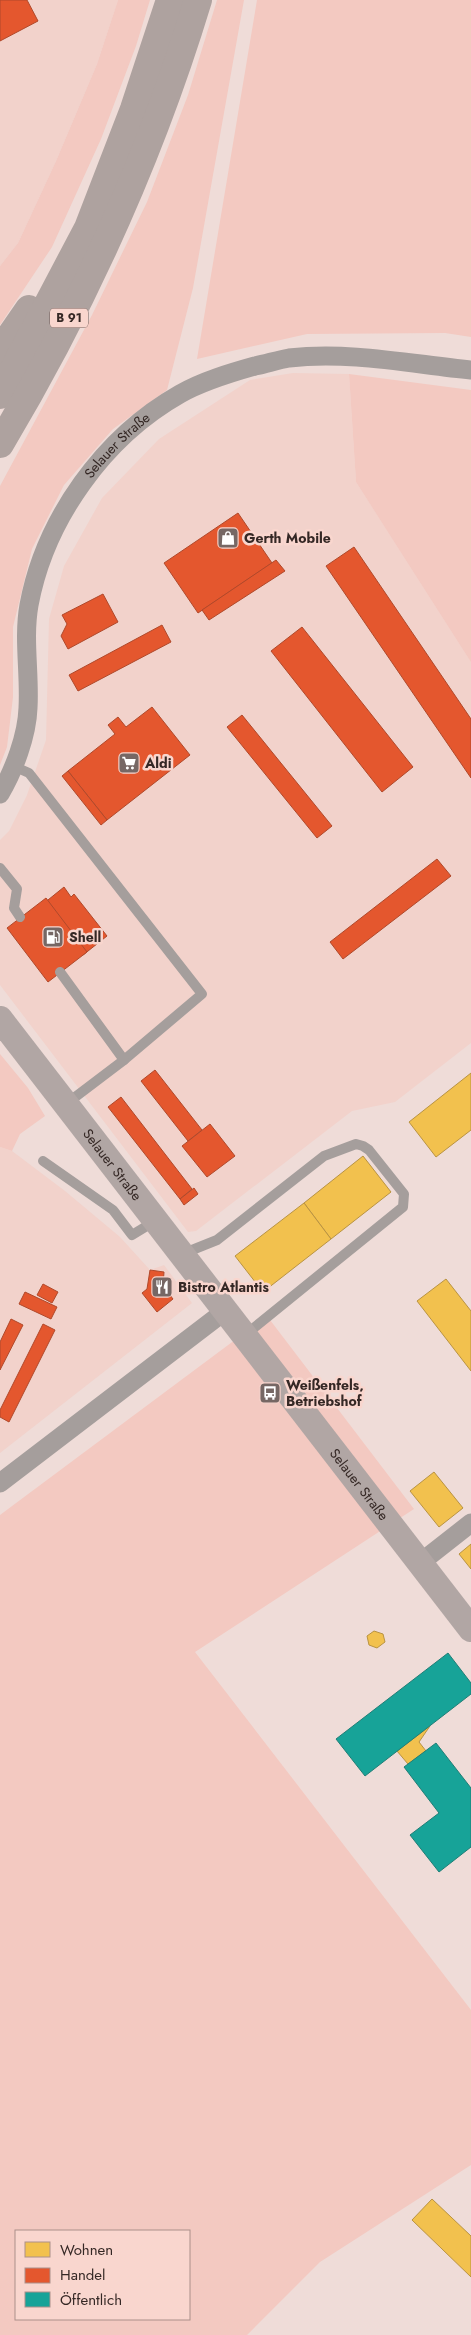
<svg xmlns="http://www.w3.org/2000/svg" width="471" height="2335" font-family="Jost,sans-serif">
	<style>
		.built { fill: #f2d2cb }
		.green { fill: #f3c9c1; fill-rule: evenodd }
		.homes { fill: #f2c14e; stroke: #b99342 }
		.shops { fill: #e4572e; stroke: #b0492b }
		.public { fill: #17a398; stroke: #207e76 }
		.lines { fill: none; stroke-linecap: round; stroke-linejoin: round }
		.service { stroke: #a59e9c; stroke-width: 10 }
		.minor { stroke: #a59e9c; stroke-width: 19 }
		.secondary { stroke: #b1a6a4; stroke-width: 26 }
		.trunk { stroke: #aea29f; stroke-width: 28 }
		.labels { text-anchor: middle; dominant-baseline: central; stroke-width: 5; stroke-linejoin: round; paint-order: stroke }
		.shield { fill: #f9d6ce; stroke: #705c58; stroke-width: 1 }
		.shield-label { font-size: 12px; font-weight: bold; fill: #352825 }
		.street-label { font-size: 14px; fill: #352825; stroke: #f9d6ce }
		.poi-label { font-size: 14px; font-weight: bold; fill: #352825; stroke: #f9d6ce; text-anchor: start }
	</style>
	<rect width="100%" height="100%" fill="#efdcd8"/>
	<g class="built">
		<polygon points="0,0 118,0 97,64 56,161 18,243 0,266"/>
		<polygon points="293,373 349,374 356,482 471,659 471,1043 395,1102 352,1111 196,1231 188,1232 0,985 0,840 9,831 27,795 46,740 49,619 64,566 102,498 159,439 250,380"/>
		<polygon points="0,1147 12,1151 65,1191 120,1237 150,1270 164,1265 192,1303 0,1453"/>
	</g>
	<g class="green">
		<polygon points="118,0 150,0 136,46 101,139 52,247 0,325 0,266 18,243 56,161 97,64"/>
		<polygon points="217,0 244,0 193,288 167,390 113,429 64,485 32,549 13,627 13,697 7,747 0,765 0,486 92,315 147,202 188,95"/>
		<polygon points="257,0 471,0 471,337 445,333 307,334 197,359"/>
		<polygon points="349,374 471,390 471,662 356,482"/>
		<polygon points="0,1054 28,1088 45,1116 20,1134 12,1151 0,1147"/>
		<path d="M 267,1316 L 414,1509 L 195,1652 L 471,2010 L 471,2165 L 320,2262 L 247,2335 L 0,2335 L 0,1515 ZM 16,2231 L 189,2231 L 189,2319 L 16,2319 Z"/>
	</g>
	<g class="homes">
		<polygon points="471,1073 471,1130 436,1157 409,1122"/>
		<polygon points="363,1156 391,1192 331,1239 304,1203"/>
		<polygon points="304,1203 331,1239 263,1292 235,1256"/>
		<polygon points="446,1279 471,1311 471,1371 417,1301"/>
		<polygon points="434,1472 463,1508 439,1527 410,1491"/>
		<polygon points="471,1544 471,1569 459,1554"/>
		<polygon points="374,1631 383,1634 385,1642 377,1648 369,1645 367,1636"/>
		<polygon points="430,1726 419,1742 426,1751 408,1764 397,1751"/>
		<polygon points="432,2199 471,2236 471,2277 412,2220"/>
	</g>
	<g class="shops">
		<polygon points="0,0 27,0 38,21 0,41"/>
		<polygon points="238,513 272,563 198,613 164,563"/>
		<polygon points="354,547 471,719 471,778 326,566"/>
		<polygon points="276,560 285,571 209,620 202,610"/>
		<polygon points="103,594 118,622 68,649 61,636 67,624 62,615"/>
		<polygon points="162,625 171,642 78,691 69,675"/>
		<polygon points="302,627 413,767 382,792 271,651"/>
		<polygon points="152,707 190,755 107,820 68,771 115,734 108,725 118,717 126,727"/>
		<polygon points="242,715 332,826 317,838 227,727"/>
		<polygon points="68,771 107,820 101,825 62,776"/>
		<polygon points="437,859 451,876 343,959 330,942"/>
		<polygon points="64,887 71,897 74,894 107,936 83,955 43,904"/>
		<polygon points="46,898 87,952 48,982 7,928"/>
		<polygon points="155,1070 202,1130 188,1141 141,1081"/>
		<polygon points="121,1097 192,1189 180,1199 108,1107"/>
		<polygon points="210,1124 235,1156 207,1177 182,1146"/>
		<polygon points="194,1188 198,1194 184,1205 180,1199"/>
		<polygon points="150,1270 164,1272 163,1286 173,1299 157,1312 142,1293 147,1289"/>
		<polygon points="43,1284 58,1292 52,1303 37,1295"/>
		<polygon points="25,1292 57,1307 51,1319 19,1304"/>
		<polygon points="11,1319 23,1325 0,1370 0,1342"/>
		<polygon points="43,1324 55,1330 9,1422 0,1417 0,1410"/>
	</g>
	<g class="public">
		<polygon points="448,1653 471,1683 471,1694 365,1776 336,1739"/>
		<polygon points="436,1743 471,1788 471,1847 439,1872 410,1835 439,1813 404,1767"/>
	</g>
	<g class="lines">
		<g class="service">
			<polyline points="13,766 29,773 202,994 124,1060"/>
			<polyline points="0,868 17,889 14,908 20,917"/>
			<polyline points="60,972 124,1060 66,1104"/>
			<polyline points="43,1161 113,1210 132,1235 155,1221"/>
			<polyline points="182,1254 217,1240 324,1156 356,1144 363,1146 369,1150 404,1194 403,1207 245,1335"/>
		</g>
		<g class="minor">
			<path id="s1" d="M 0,794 C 14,770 27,736 28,708 C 30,673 23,639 29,605 C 45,519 104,437 180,394 C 203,381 230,373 255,366 C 266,364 277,360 289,358 C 349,351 411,364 471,370"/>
			<polyline points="0,1483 225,1311"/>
			<polyline points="420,1563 471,1523"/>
		</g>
		<path class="secondary" id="s2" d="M 0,1019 L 471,1629"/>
		<g class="trunk">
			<polyline points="0,351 29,309"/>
			<polyline points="0,395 88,228 134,109 170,0"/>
			<path d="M 0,444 C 83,305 151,155 198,0"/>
		</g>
	</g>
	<defs>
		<g id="shop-square" transform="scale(1.125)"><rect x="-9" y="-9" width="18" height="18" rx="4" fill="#766764" stroke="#f9d6ce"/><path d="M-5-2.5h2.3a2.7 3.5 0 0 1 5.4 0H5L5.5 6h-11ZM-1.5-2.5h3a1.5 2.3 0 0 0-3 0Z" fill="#fff"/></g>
		<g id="supermarket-square" transform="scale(1.125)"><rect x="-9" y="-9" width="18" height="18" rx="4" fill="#766764" stroke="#f9d6ce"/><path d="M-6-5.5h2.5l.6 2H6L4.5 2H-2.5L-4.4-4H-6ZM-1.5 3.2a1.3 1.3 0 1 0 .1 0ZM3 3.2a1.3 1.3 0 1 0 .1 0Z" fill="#fff"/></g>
		<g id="fuel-square" transform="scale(1.125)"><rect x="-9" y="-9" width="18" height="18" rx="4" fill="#766764" stroke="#f9d6ce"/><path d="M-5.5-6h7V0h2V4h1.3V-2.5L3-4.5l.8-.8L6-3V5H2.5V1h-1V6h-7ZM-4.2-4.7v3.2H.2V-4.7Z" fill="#fff"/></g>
		<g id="restaurant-square" transform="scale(1.125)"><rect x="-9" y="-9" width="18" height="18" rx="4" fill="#766764" stroke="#f9d6ce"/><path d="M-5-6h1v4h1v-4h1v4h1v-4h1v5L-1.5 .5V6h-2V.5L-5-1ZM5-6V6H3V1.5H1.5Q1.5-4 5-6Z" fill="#fff"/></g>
		<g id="bus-square" transform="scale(1.125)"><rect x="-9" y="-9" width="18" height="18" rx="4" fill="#766764" stroke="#f9d6ce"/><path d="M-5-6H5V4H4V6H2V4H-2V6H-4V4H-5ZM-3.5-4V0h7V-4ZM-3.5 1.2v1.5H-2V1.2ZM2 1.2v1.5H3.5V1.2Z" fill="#fff"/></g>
	</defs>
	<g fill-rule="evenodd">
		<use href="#shop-square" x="228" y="538"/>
		<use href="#supermarket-square" x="129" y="763"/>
		<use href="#fuel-square" x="53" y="937"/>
		<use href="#restaurant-square" x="162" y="1287"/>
		<use href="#bus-square" x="270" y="1393"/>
	</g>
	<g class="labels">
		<rect class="shield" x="50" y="308.5" width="38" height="19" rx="4"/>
		<g class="shield-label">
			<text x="69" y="318">B 91</text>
		</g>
		<g class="street-label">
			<text stroke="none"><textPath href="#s1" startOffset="380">Selauer Straße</textPath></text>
			<text stroke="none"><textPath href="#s2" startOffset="184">Selauer Straße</textPath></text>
			<text stroke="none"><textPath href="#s2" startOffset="588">Selauer Straße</textPath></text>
		</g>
		<g class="poi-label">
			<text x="244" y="538">Gerth Mobile</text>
			<text x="145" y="763">Aldi</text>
			<text x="69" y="937">Shell</text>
			<text x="178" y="1287">Bistro Atlantis</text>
			<text x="286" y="1385">Weißenfels,<tspan x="286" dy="16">Betriebshof</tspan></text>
		</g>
	</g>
	<rect x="15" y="2230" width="175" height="90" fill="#f9d6ce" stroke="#ab908a"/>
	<rect x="25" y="2242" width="25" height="15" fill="#f2c14e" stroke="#ab908a"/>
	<text x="60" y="2255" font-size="15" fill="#352825">Wohnen</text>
	<rect x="25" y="2268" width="25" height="15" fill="#e4572e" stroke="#ab908a"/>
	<text x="60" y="2280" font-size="15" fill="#352825">Handel</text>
	<rect x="25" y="2292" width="25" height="15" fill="#17a398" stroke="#ab908a"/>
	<text x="60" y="2305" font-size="15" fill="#352825">Öffentlich</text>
</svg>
